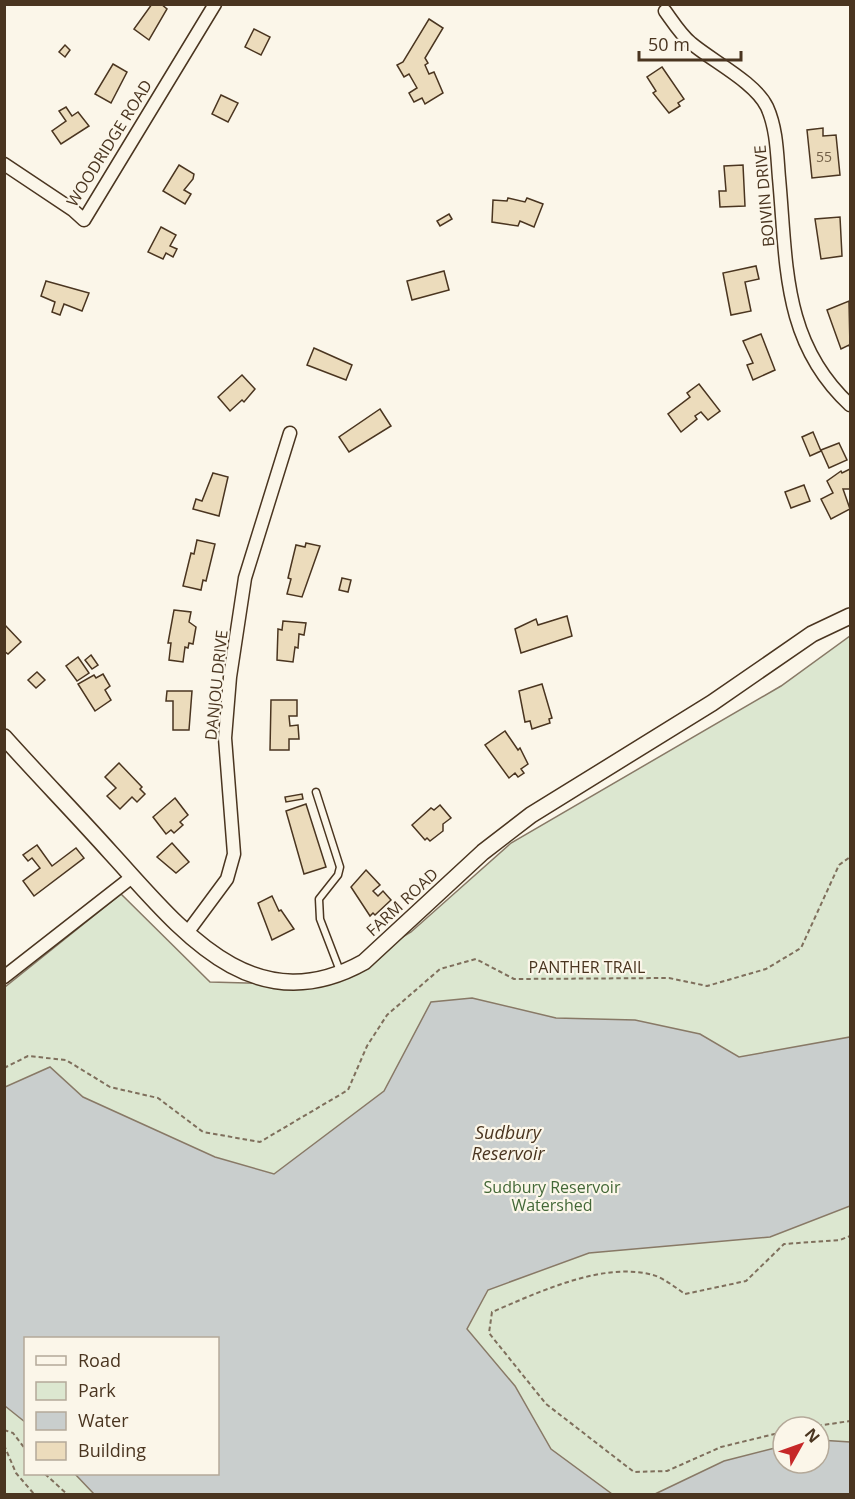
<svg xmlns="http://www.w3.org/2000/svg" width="855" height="1499" font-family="'Open Sans',sans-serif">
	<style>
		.green { fill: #dce7d0; stroke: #887966; stroke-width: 1.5; fill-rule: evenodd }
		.water { fill: #c9cecd; stroke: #887966; stroke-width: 1.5 }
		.building { fill: #ecdcbc; stroke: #4a3520; stroke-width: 1.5 }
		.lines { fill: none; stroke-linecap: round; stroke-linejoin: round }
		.service-casing { stroke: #4a3520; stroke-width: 9 }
		.minor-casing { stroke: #4a3520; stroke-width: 15 }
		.tertiary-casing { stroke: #4a3520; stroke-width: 18 }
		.path { stroke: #7f6f5c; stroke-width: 2; stroke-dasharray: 4.5 3; stroke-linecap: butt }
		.service { stroke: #fbf6e9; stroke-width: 6 }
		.minor { stroke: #fbf6e9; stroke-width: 12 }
		.tertiary { stroke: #fbf6e9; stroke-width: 15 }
		.labels { text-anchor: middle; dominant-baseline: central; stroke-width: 4.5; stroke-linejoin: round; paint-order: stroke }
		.number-label { font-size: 14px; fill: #725f47 }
		.street-label { font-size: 16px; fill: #4a3520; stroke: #fbf6e9 }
		.park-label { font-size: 16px; fill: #436837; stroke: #fbf6e9 }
		.water-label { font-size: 18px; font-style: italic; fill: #4a3520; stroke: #fbf6e9 }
	</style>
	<rect width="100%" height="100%" fill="#fbf6e9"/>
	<path class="green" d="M 850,636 L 850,1494 L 5,1494 L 5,987 L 121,894 L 210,982 L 324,985 L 411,932 L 511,843 L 781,686 ZM 26,1338 L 218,1338 L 218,1474 L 26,1474 ZM 783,1427 L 819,1427 L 819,1463 L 783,1463 Z"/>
	<g class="water">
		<polygon points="472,998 556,1018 635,1020 700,1034 739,1057 850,1037 850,1206 770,1237 589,1253 488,1290 467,1329 515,1386 551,1449 612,1494 94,1494 75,1474 218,1474 218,1338 26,1338 25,1422 5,1406 5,1087 50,1067 83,1097 215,1157 274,1174 384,1091 431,1002"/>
		<polygon points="819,1440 850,1442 850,1494 655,1494 724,1461 783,1446 783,1463 819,1463"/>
	</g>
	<g class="building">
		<polygon points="152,4 161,4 167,9 149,40 134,29"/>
		<polygon points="429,19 443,28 425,58 428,63 425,65 429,74 434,72 443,93 425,104 422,98 414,102 409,93 417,88 409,74 404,77 397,65 403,62"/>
		<polygon points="254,29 270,37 261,55 245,47"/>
		<polygon points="65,45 70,50 65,57 59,52"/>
		<polygon points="113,64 127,72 111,103 95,94"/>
		<polygon points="662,67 684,99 678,103 680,106 669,113 653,93 656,91 647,77"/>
		<polygon points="221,95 238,103 228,122 212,114"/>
		<polygon points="66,107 72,116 78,112 89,126 61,144 52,131 66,121 59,111"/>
		<polygon points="823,128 823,136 836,135 840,175 812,178 807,130"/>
		<polygon points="179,165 194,174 193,179 184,190 191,194 185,204 163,191"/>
		<polygon points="743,165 745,206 720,207 719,191 726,191 724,166"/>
		<polygon points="508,198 525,202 527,198 543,204 534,227 520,221 518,226 492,222 493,200 507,201"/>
		<polygon points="449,214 452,219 440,226 437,221"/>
		<polygon points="840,217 842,256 821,259 815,219"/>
		<polygon points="161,227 176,235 170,246 177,249 173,257 166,253 163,259 148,252"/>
		<polygon points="756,266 759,279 745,282 751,311 731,315 723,273"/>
		<polygon points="444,271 449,290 412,300 407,281"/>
		<polygon points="46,281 89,293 82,311 64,304 60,315 52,312 55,302 41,296"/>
		<polygon points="849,301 850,348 849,345 841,349 827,310"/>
		<polygon points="761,334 775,370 753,380 747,365 753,363 743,341"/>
		<polygon points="314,348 352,365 346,380 307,365"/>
		<polygon points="242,375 255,389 244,402 242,400 230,411 218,397"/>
		<polygon points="699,384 720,411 708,420 701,412 695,416 697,419 681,432 668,414 690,397 687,393"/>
		<polygon points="380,409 391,426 349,452 339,437"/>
		<polygon points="813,432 821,451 810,456 802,437"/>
		<polygon points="839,443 847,460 829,468 821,450"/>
		<polygon points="850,469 850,489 843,489 850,509 831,519 821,499 833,493 827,481 841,471 842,473"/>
		<polygon points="213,473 228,477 219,516 193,509 196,499 202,501"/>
		<polygon points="804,485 810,501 791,508 785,492"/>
		<polygon points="197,540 215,544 206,581 203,580 201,590 183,586 191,553 194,554"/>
		<polygon points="306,543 320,546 302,597 287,594 291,579 288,578 296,545 305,547"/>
		<polygon points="342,578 351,580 348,592 339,590"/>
		<polygon points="174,610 191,612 189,622 196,627 193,644 189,643 188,648 185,647 183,662 169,660 171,643 168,643"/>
		<polygon points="567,616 572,636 521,653 515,629 536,619 538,625"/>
		<polygon points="283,621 306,623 304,635 299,634 298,648 295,647 293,662 277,660 278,629 282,630"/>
		<polygon points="4,624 21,642 8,654 4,651"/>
		<polygon points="91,655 98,665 92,669 85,660"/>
		<polygon points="78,657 89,673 77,681 66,666"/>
		<polygon points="37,672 45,680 36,688 28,680"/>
		<polygon points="103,674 110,686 105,690 111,700 95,711 78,684 94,675 96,678"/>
		<polygon points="542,684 552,718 549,719 550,723 532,729 530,721 525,722 519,691"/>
		<polygon points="167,691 192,691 189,730 173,730 173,701 166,701"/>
		<polygon points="271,700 297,700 297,716 289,716 290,726 298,725 299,739 289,739 289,750 270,750"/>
		<polygon points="505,731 518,750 520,748 528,764 521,769 524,773 518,777 515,773 509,778 485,745"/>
		<polygon points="119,763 142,787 140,789 145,794 137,802 132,797 120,809 107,796 116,788 105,777"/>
		<polygon points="302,794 303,799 286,802 285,797"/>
		<polygon points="175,798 188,815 180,822 183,825 174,833 171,830 166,834 153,817"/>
		<polygon points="306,804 326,867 304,874 286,811"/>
		<polygon points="440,805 451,818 443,824 443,831 430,841 427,838 425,840 412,825 431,808 434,810"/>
		<polygon points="172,843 189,862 176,873 157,857"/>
		<polygon points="37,845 52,866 76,848 84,858 34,896 23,881 40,868 32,858 28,861 23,855"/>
		<polygon points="366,870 380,885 373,891 378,896 383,891 391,900 375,915 373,913 370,916 351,887"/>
		<polygon points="272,896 279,911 281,910 294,929 272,940 258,903"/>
	</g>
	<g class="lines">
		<g class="service-casing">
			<polyline id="service" points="316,792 340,867 338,875 319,899 320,919 340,971"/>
		</g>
		<g class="minor-casing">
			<g id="minor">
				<path d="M 665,11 C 673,22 681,35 691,43 C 712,61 755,82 767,107 C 777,129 777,155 779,178 C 787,264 782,342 850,405"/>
				<polyline points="4,164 73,210 84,220 215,4"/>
				<polyline points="187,933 227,879 234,854 225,738 230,677 245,578 290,433"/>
				<polyline points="4,977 132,877"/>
			</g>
		</g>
		<g class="tertiary-casing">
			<path id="tertiary" d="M 4,737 C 39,776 75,813 110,852 C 179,927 251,1025 364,962 L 483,852 L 531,815 L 712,703 L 812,634 L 850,616"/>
		</g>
		<g class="path">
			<polyline points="4,1068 28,1056 66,1060 110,1087 158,1098 203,1132 260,1142 348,1090 367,1046 387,1015 440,969 476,959 514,979 669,978 707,986 766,969 801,948 839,865 850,857"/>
			<polyline points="810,1427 850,1421"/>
			<polyline points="4,1430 13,1433 26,1450"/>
			<path d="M 783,1432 L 721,1447 L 667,1471 L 634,1472 L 546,1404 L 489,1333 L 492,1312 C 537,1293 603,1261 653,1275 C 664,1278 676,1288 685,1294 L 746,1281 L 784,1244 L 840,1240 L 850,1236"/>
			<polyline points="4,1445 16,1473 34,1494"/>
			<polyline points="45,1474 67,1494"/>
		</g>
		<use href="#service" class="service"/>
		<use href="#minor" class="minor"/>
		<use href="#tertiary" class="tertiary"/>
	</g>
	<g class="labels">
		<g class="number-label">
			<text x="824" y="156">55</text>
		</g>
		<g class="street-label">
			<text transform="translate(109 143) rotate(-58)">WOODRIDGE ROAD</text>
			<text transform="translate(764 196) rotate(-95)">BOIVIN DRIVE</text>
			<text transform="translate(216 685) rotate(-84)">DANJOU DRIVE</text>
			<text transform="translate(402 902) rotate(-43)">FARM ROAD</text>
			<text x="587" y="967">PANTHER TRAIL</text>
		</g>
		<g class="park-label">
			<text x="552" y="1187">Sudbury Reservoir<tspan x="552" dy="18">Watershed</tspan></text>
		</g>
		<g class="water-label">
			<text x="508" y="1132">Sudbury<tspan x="508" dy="21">Reservoir</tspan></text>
		</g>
	</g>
	<rect width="855" height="1499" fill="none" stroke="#4a3520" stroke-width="12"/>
	<rect x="24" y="1337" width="195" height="138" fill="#fbf6e9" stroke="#b4a999" stroke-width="1.5"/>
	<rect x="36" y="1356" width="30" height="9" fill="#fbf6e9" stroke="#b4a999" stroke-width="1.5"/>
	<text x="78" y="1367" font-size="18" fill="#4a3520">Road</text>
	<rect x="36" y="1382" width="30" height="18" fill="#dce7d0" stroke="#b4a999" stroke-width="1.5"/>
	<text x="78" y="1397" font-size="18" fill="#4a3520">Park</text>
	<rect x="36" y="1412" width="30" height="18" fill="#c9cecd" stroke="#b4a999" stroke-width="1.5"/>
	<text x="78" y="1427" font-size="18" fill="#4a3520">Water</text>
	<rect x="36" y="1442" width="30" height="18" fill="#ecdcbc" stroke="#b4a999" stroke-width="1.5"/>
	<text x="78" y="1457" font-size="18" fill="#4a3520">Building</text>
	<g transform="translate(801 1445) rotate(50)"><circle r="28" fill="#fbf6e9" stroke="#b4a999" stroke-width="1.5"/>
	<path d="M0-4.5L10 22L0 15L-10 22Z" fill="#c62828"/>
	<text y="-9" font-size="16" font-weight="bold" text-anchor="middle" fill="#4a3520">N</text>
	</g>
	<path d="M639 51v9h102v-9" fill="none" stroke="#4a3520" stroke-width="3"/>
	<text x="648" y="51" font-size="18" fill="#4a3520" stroke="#fbf6e9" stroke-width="4.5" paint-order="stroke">50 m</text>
</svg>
